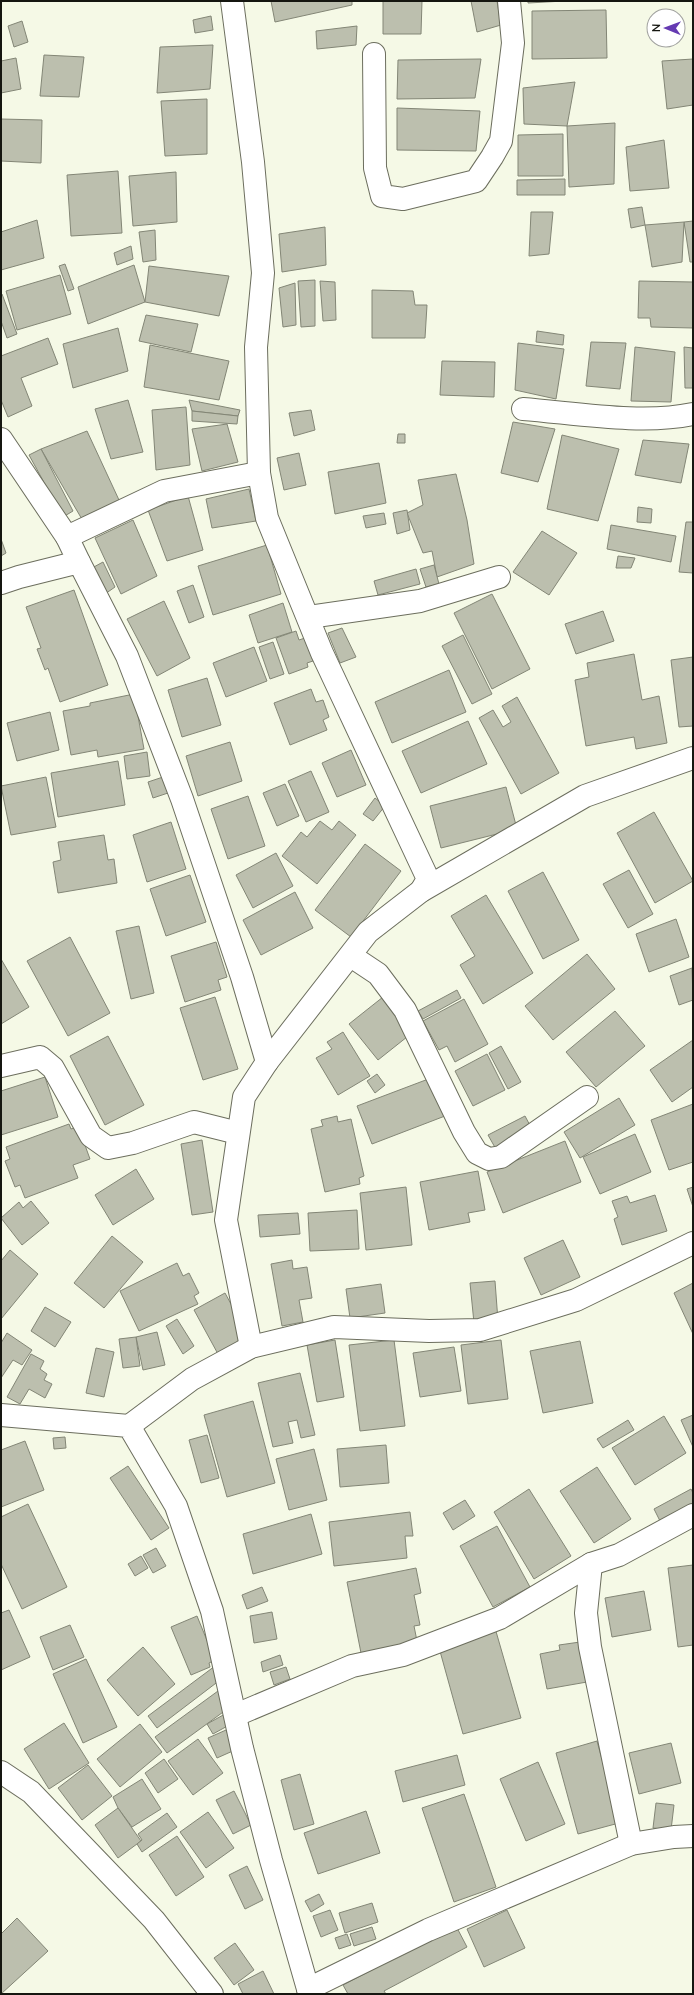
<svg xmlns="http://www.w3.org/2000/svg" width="694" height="1995" font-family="Lato,sans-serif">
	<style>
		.building { fill: #bcbfae; stroke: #838676 }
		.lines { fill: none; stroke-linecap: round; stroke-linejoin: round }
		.minor-casing { stroke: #6c6e5e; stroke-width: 24 }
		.minor { stroke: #fff; stroke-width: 22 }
	</style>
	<rect width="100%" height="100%" fill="#f5f9e6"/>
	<g class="building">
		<polygon points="271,1 352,1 352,5 275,22"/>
		<polygon points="383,1 422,1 421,34 383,34"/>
		<polygon points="471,1 497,1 501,25 477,32"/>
		<polygon points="528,1 564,1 528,3"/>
		<polygon points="606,10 607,58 532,59 532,11"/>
		<polygon points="211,16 213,30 195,33 193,20"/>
		<polygon points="22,21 28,42 14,47 8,26"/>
		<polygon points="357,26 356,45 317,49 316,31"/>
		<polygon points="213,45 210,89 157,93 160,47"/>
		<polygon points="44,55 84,57 79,97 40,96"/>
		<polygon points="16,58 21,89 1,93 1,61"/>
		<polygon points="481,59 475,98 397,99 398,60"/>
		<polygon points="693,59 693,105 667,109 662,61"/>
		<polygon points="575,82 567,126 524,124 523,88"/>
		<polygon points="207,99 207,154 165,156 161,101"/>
		<polygon points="397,108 480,111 476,151 397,150"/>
		<polygon points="1,119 42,120 41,163 1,161"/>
		<polygon points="615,123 614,184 569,187 567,126"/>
		<polygon points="563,134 563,176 518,176 518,135"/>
		<polygon points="664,140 669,188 630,191 626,147"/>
		<polygon points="118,171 122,233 71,236 67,175"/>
		<polygon points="176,172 177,222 133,226 129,176"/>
		<polygon points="565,179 565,195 517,195 517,180"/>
		<polygon points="642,207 645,225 631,228 628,209"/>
		<polygon points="531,212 553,212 549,254 529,256"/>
		<polygon points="37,220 44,258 1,270 1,232"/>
		<polygon points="693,221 693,262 690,262 684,222"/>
		<polygon points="684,222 682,262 652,267 645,225"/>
		<polygon points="325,227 326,265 282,272 279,234"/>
		<polygon points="155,230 156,260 143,262 139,232"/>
		<polygon points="131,246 133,259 117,265 114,253"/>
		<polygon points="65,264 74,289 68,291 59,266"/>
		<polygon points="134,265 145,302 88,324 78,287"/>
		<polygon points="149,266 229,276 219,316 145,302"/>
		<polygon points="60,275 71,314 17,330 6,291"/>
		<polygon points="315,280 315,326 301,327 298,281"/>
		<polygon points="320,281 335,282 336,320 323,321"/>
		<polygon points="639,281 693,282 693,328 651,327 650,318 638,318"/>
		<polygon points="295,283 296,325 283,327 279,288"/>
		<polygon points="372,290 413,291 415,305 427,305 425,338 372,338"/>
		<polygon points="1,294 2,294 17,334 7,338 1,321"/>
		<polygon points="146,315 198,324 191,352 139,341"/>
		<polygon points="118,328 128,371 73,388 63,344"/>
		<polygon points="537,331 564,335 563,345 536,342"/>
		<polygon points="48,338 58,364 21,378 32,406 8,417 1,400 1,356"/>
		<polygon points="591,342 626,343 620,389 586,386"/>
		<polygon points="518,343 564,349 556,399 515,390"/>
		<polygon points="150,345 229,361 219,400 144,387"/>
		<polygon points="635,347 675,352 671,402 631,401"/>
		<polygon points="684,347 693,348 693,388 685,388"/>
		<polygon points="442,361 495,362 494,397 440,395"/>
		<polygon points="128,400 143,452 111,459 95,409"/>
		<polygon points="189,400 240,410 238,416 192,411"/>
		<polygon points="186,407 190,465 156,470 152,410"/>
		<polygon points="311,410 315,430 294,436 289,413"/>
		<polygon points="192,411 238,416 237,424 192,421"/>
		<polygon points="513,422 555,429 538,482 501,473"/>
		<polygon points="227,424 238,462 202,471 192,429"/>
		<polygon points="87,431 119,500 83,521 41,449"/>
		<polygon points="398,434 405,434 405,443 397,443"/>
		<polygon points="562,435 619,449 598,521 547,509"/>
		<polygon points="643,440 689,444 681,483 635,475"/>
		<polygon points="41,449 73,511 63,517 29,455"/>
		<polygon points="299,453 306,485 284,490 277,458"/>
		<polygon points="379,463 386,503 335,514 328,472"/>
		<polygon points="456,474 467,520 474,564 437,577 432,551 423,553 407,513 423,505 418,480"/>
		<polygon points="249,489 256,521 212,528 206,499"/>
		<polygon points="188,496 203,550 167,561 148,510"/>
		<polygon points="638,507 652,509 651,523 637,522"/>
		<polygon points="407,510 410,530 397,534 393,513"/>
		<polygon points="384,513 386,524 366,528 363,516"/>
		<polygon points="133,520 157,576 121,594 95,538"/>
		<polygon points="686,522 693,522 693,573 679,572"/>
		<polygon points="611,525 676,536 671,562 607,549"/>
		<polygon points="542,531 577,553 549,595 513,572"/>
		<polygon points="1,539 6,553 1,556"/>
		<polygon points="267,545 281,594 213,615 198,566"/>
		<polygon points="618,556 635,558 631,568 616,568"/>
		<polygon points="103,562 115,587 105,594 92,568"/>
		<polygon points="434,565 439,584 426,587 420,569"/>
		<polygon points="416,569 420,584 378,595 374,581"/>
		<polygon points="193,585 204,617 189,623 177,591"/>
		<polygon points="74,590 108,685 60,702 48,668 45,670 37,649 41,648 26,607"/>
		<polygon points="492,594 530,669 492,689 454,613"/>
		<polygon points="164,601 190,658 157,676 127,619"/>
		<polygon points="283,603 292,632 258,643 249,615"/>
		<polygon points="603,611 614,641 576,654 565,624"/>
		<polygon points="342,628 356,657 340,663 328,633"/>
		<polygon points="296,631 299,640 305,638 313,661 307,663 308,667 289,674 276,638"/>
		<polygon points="463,635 492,694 472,704 442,646"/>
		<polygon points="273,642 284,674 270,679 259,647"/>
		<polygon points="254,647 267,681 226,697 213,663"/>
		<polygon points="634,654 642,700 659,696 667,743 636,749 634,737 586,746 575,680 589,677 587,663"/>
		<polygon points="693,657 693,726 679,727 671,660"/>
		<polygon points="449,670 466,712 392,743 375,702"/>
		<polygon points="207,678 221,725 182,737 168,690"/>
		<polygon points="311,689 316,702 323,700 329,717 323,720 327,730 290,745 274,703"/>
		<polygon points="134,694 144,749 98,757 97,750 71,755 63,711 90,706 90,703"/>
		<polygon points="517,697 559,773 521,794 479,718 493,710 503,727 511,722 502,706"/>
		<polygon points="50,712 59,750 17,761 7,723"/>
		<polygon points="468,721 487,764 421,793 402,751"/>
		<polygon points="230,742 242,781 198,796 186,756"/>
		<polygon points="351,750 366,785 337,797 322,763"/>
		<polygon points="147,752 150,776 127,779 124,756"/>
		<polygon points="118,761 125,805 58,817 51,773"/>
		<polygon points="311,771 329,812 306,822 288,781"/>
		<polygon points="46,777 56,827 11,835 1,786"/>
		<polygon points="163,777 168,793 153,798 148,782"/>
		<polygon points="285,784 299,816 277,826 263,793"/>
		<polygon points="506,787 517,829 441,848 430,806"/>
		<polygon points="248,796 265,846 228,859 211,809"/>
		<polygon points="375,798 385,806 373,821 363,814"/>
		<polygon points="654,812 693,881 655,903 617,833"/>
		<polygon points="320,821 332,830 339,821 356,835 317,884 282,856 301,832 307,837"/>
		<polygon points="171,822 186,869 147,882 133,835"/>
		<polygon points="104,835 108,860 114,859 117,883 58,893 53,862 61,860 58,842"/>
		<polygon points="365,844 401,871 351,937 315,910"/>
		<polygon points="276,853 293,886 253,908 236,875"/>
		<polygon points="629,870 653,914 628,928 603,884"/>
		<polygon points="543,872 579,940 543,959 508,891"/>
		<polygon points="190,875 206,922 166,936 150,889"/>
		<polygon points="295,892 313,928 261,955 243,920"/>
		<polygon points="486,895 533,973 483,1004 460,965 475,956 451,916"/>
		<polygon points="676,919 689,957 649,972 636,934"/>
		<polygon points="139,926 154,993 131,999 116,931"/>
		<polygon points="70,937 110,1013 68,1036 27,961"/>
		<polygon points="216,942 227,977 218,980 221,990 185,1002 171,956"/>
		<polygon points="587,954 615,989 553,1040 525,1006"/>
		<polygon points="1,959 29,1007 1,1024"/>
		<polygon points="692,968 693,1000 679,1005 670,976"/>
		<polygon points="457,990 461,998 423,1019 418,1011"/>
		<polygon points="215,997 238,1069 203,1080 180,1008"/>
		<polygon points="383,997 412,1033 378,1060 349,1024"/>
		<polygon points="464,999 488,1044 455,1062 447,1046 439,1050 423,1021"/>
		<polygon points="615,1011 645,1046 596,1087 566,1052"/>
		<polygon points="343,1032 370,1076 338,1095 316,1058 332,1049 327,1042"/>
		<polygon points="108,1036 144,1105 105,1125 70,1056"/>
		<polygon points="693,1040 693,1087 672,1102 650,1070"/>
		<polygon points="501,1046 521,1082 508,1089 489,1053"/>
		<polygon points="487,1054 505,1090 473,1106 455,1071"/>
		<polygon points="377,1074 385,1085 375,1093 367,1081"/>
		<polygon points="45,1077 58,1117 1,1135 1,1091"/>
		<polygon points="431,1078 445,1116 372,1144 357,1106"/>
		<polygon points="619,1098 635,1125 580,1158 564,1132"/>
		<polygon points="693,1104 693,1162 669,1170 651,1120"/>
		<polygon points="337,1116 338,1122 351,1119 364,1176 359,1178 360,1184 325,1192 311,1129 323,1126 321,1120"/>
		<polygon points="525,1116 533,1131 497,1151 488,1135"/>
		<polygon points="69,1124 71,1129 78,1126 90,1159 73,1165 78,1178 25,1198 20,1185 15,1187 5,1161 10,1159 6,1147"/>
		<polygon points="635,1134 651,1172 600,1194 583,1157"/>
		<polygon points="202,1140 213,1212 192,1215 181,1144"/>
		<polygon points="565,1141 581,1182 503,1213 487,1172"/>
		<polygon points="136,1169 154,1199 113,1225 95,1195"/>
		<polygon points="478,1171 485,1210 468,1213 470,1222 429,1230 420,1182"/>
		<polygon points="406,1187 412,1245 366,1250 360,1193"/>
		<polygon points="693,1187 693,1207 687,1189"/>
		<polygon points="655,1195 667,1231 622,1245 614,1219 618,1217 612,1201 627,1196 630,1203"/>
		<polygon points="31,1201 49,1223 22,1245 1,1218 19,1202 23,1208"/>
		<polygon points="357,1210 359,1249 310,1251 308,1213"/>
		<polygon points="298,1213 300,1234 260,1237 258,1215"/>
		<polygon points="112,1236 143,1262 104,1308 74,1283"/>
		<polygon points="563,1240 580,1277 541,1295 524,1258"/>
		<polygon points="10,1250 38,1274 1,1319 1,1261"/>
		<polygon points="292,1260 293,1269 307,1267 312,1298 299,1300 303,1322 282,1326 271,1264"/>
		<polygon points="177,1263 183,1276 189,1273 199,1293 194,1296 198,1304 139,1331 120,1291"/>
		<polygon points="495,1281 498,1321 474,1323 470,1283"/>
		<polygon points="693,1283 693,1334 674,1293"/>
		<polygon points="381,1284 385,1313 350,1318 346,1289"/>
		<polygon points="225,1293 249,1337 218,1354 194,1310"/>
		<polygon points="45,1307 71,1322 55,1347 31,1331"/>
		<polygon points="177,1319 194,1346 183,1354 166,1326"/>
		<polygon points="157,1332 165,1365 143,1370 136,1337"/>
		<polygon points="7,1333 32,1350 22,1365 13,1360 1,1378 1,1343"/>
		<polygon points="136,1337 140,1366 123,1368 119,1339"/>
		<polygon points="335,1340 344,1397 317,1402 307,1345"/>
		<polygon points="394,1340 405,1426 360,1431 349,1345"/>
		<polygon points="501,1340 508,1399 468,1404 461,1345"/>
		<polygon points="580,1341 593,1403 543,1413 530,1351"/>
		<polygon points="454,1347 461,1391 420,1397 413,1353"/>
		<polygon points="96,1348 114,1352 104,1397 86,1393"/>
		<polygon points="31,1354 44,1361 40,1369 47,1374 44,1380 52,1384 45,1398 29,1389 20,1404 7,1397"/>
		<polygon points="300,1373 315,1435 301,1438 297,1420 288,1422 293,1443 273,1447 258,1383"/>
		<polygon points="253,1401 275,1483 227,1497 204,1415"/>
		<polygon points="693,1415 693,1447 681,1420"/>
		<polygon points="664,1416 686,1453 635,1485 612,1448"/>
		<polygon points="628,1420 634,1430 603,1448 597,1439"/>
		<polygon points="207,1435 219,1478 201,1483 189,1440"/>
		<polygon points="65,1437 66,1448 54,1449 53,1438"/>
		<polygon points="25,1441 44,1490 1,1507 1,1450"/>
		<polygon points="386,1445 389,1483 340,1487 337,1449"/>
		<polygon points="314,1449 327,1500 289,1510 276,1459"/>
		<polygon points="128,1466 169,1528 151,1540 110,1478"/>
		<polygon points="597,1467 631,1519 594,1543 560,1491"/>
		<polygon points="529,1489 571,1556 534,1579 494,1512"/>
		<polygon points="691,1489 693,1493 693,1508 662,1525 654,1509"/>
		<polygon points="465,1500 475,1516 453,1530 443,1513"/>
		<polygon points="28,1504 67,1587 22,1609 1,1564 1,1517"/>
		<polygon points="410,1512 413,1536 405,1536 407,1558 334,1566 329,1522"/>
		<polygon points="311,1514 322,1554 253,1574 243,1534"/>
		<polygon points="497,1526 530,1587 493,1607 460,1546"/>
		<polygon points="156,1548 166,1566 153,1573 143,1555"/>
		<polygon points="141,1556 148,1568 135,1576 128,1564"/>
		<polygon points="693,1565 693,1645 678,1647 668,1568"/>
		<polygon points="416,1568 421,1593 414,1595 420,1625 414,1626 417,1641 379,1649 380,1655 362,1658 347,1582"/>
		<polygon points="262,1587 268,1601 247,1609 242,1595"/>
		<polygon points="644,1591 651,1630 612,1637 605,1598"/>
		<polygon points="9,1610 30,1657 1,1670 1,1613"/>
		<polygon points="272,1612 277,1639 254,1643 250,1616"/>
		<polygon points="197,1616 215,1660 209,1663 210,1667 191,1675 171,1627"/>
		<polygon points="70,1625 84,1657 53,1670 40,1637"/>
		<polygon points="495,1628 521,1718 463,1734 438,1644"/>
		<polygon points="580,1642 587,1682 547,1689 540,1654 560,1650 559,1645"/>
		<polygon points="143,1647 175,1684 138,1716 107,1680"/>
		<polygon points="280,1655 283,1665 263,1672 261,1662"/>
		<polygon points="86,1659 117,1727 83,1743 53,1674"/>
		<polygon points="215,1666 224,1677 157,1728 148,1716"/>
		<polygon points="286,1667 290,1679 274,1685 270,1672"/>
		<polygon points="218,1691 230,1707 167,1753 155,1737"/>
		<polygon points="225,1714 231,1724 213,1734 207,1724"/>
		<polygon points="64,1723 89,1763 49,1789 24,1749"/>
		<polygon points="140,1724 162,1752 120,1787 97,1759"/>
		<polygon points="226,1730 235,1750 217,1758 208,1738"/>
		<polygon points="198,1739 223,1773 193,1795 168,1761"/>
		<polygon points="597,1741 619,1823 578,1834 556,1753"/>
		<polygon points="671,1743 681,1783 639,1794 629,1753"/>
		<polygon points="457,1755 465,1785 403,1802 395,1771"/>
		<polygon points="164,1759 178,1779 158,1793 145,1773"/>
		<polygon points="538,1762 565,1824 526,1841 500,1779"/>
		<polygon points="88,1765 112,1796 82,1820 58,1788"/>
		<polygon points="300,1774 314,1824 294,1830 281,1780"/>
		<polygon points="142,1779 161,1809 132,1827 118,1808 113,1797"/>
		<polygon points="234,1791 251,1825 233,1834 216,1800"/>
		<polygon points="464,1794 496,1887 454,1902 422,1808"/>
		<polygon points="656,1803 674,1805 671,1830 653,1828"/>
		<polygon points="118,1808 141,1841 118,1858 95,1825"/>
		<polygon points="366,1811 380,1853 318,1874 304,1833"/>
		<polygon points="208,1812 234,1848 206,1868 180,1832"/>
		<polygon points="167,1813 177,1827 142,1852 137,1844 142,1840 138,1834"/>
		<polygon points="177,1836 204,1877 176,1896 149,1855"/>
		<polygon points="247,1866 263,1900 245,1909 229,1875"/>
		<polygon points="319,1894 324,1904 311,1912 305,1901"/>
		<polygon points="372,1903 378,1922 345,1933 339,1913"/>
		<polygon points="330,1910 338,1930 321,1937 313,1916"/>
		<polygon points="507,1910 525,1948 484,1967 467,1929"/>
		<polygon points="17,1918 48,1951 1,1994 1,1934"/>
		<polygon points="456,1926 467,1947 384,1991 386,1994 348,1994 343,1985"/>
		<polygon points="372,1927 376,1939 354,1946 350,1934"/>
		<polygon points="347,1934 351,1945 339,1949 335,1938"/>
		<polygon points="235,1943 254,1970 234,1985 214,1958"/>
		<polygon points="263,1971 274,1994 243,1994 238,1984"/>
	</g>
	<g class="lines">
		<g class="minor-casing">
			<g id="minor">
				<polyline points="232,1 253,162 263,273 256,347 259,473 267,518 322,653 428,879 421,891"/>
				<polyline points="374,54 375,168 382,196 403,199 476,181 492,157 501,141 513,43 509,1"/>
				<path d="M 523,409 C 575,413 642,425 693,414"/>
				<polyline points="1,439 67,537"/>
				<polyline points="79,562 67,537 164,491 259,473"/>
				<polyline points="1,583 19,577 79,562 127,656 182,799 242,977 267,1062"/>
				<polyline points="309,617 420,601 499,577"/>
				<polyline points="351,956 378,974 405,1010 464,1132 477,1153 489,1159 501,1157 587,1097"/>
				<polyline points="1,1066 40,1057 53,1068 91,1136 108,1148 133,1143 194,1122 238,1133"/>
				<polyline points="251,1347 226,1220 244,1097 267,1062 368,932 421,891 585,796 693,758"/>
				<polyline points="1,1415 129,1426 176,1506 212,1611 242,1748 271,1860 308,1989 311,1994"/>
				<polyline points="129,1426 192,1379 251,1347 334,1327 429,1331 480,1330 576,1300 693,1243"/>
				<polyline points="591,1564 586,1613 590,1647 631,1844"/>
				<polyline points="236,1715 352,1666 403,1655 500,1618 591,1564 619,1555 693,1515"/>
				<polyline points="1,1772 31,1792 154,1920 212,1994"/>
				<polyline points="308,1989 428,1930 631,1844 674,1837 693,1836"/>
			</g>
		</g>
		<use href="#minor" class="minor"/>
	</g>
	<rect width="694" height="1995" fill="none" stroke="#151610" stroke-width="4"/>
	<g transform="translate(666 28) rotate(271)"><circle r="19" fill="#ffffff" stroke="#a1a29f"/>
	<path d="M0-3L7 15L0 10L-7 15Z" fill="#653ab2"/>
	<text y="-6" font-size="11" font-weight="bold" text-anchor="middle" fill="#151610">N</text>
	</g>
</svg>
